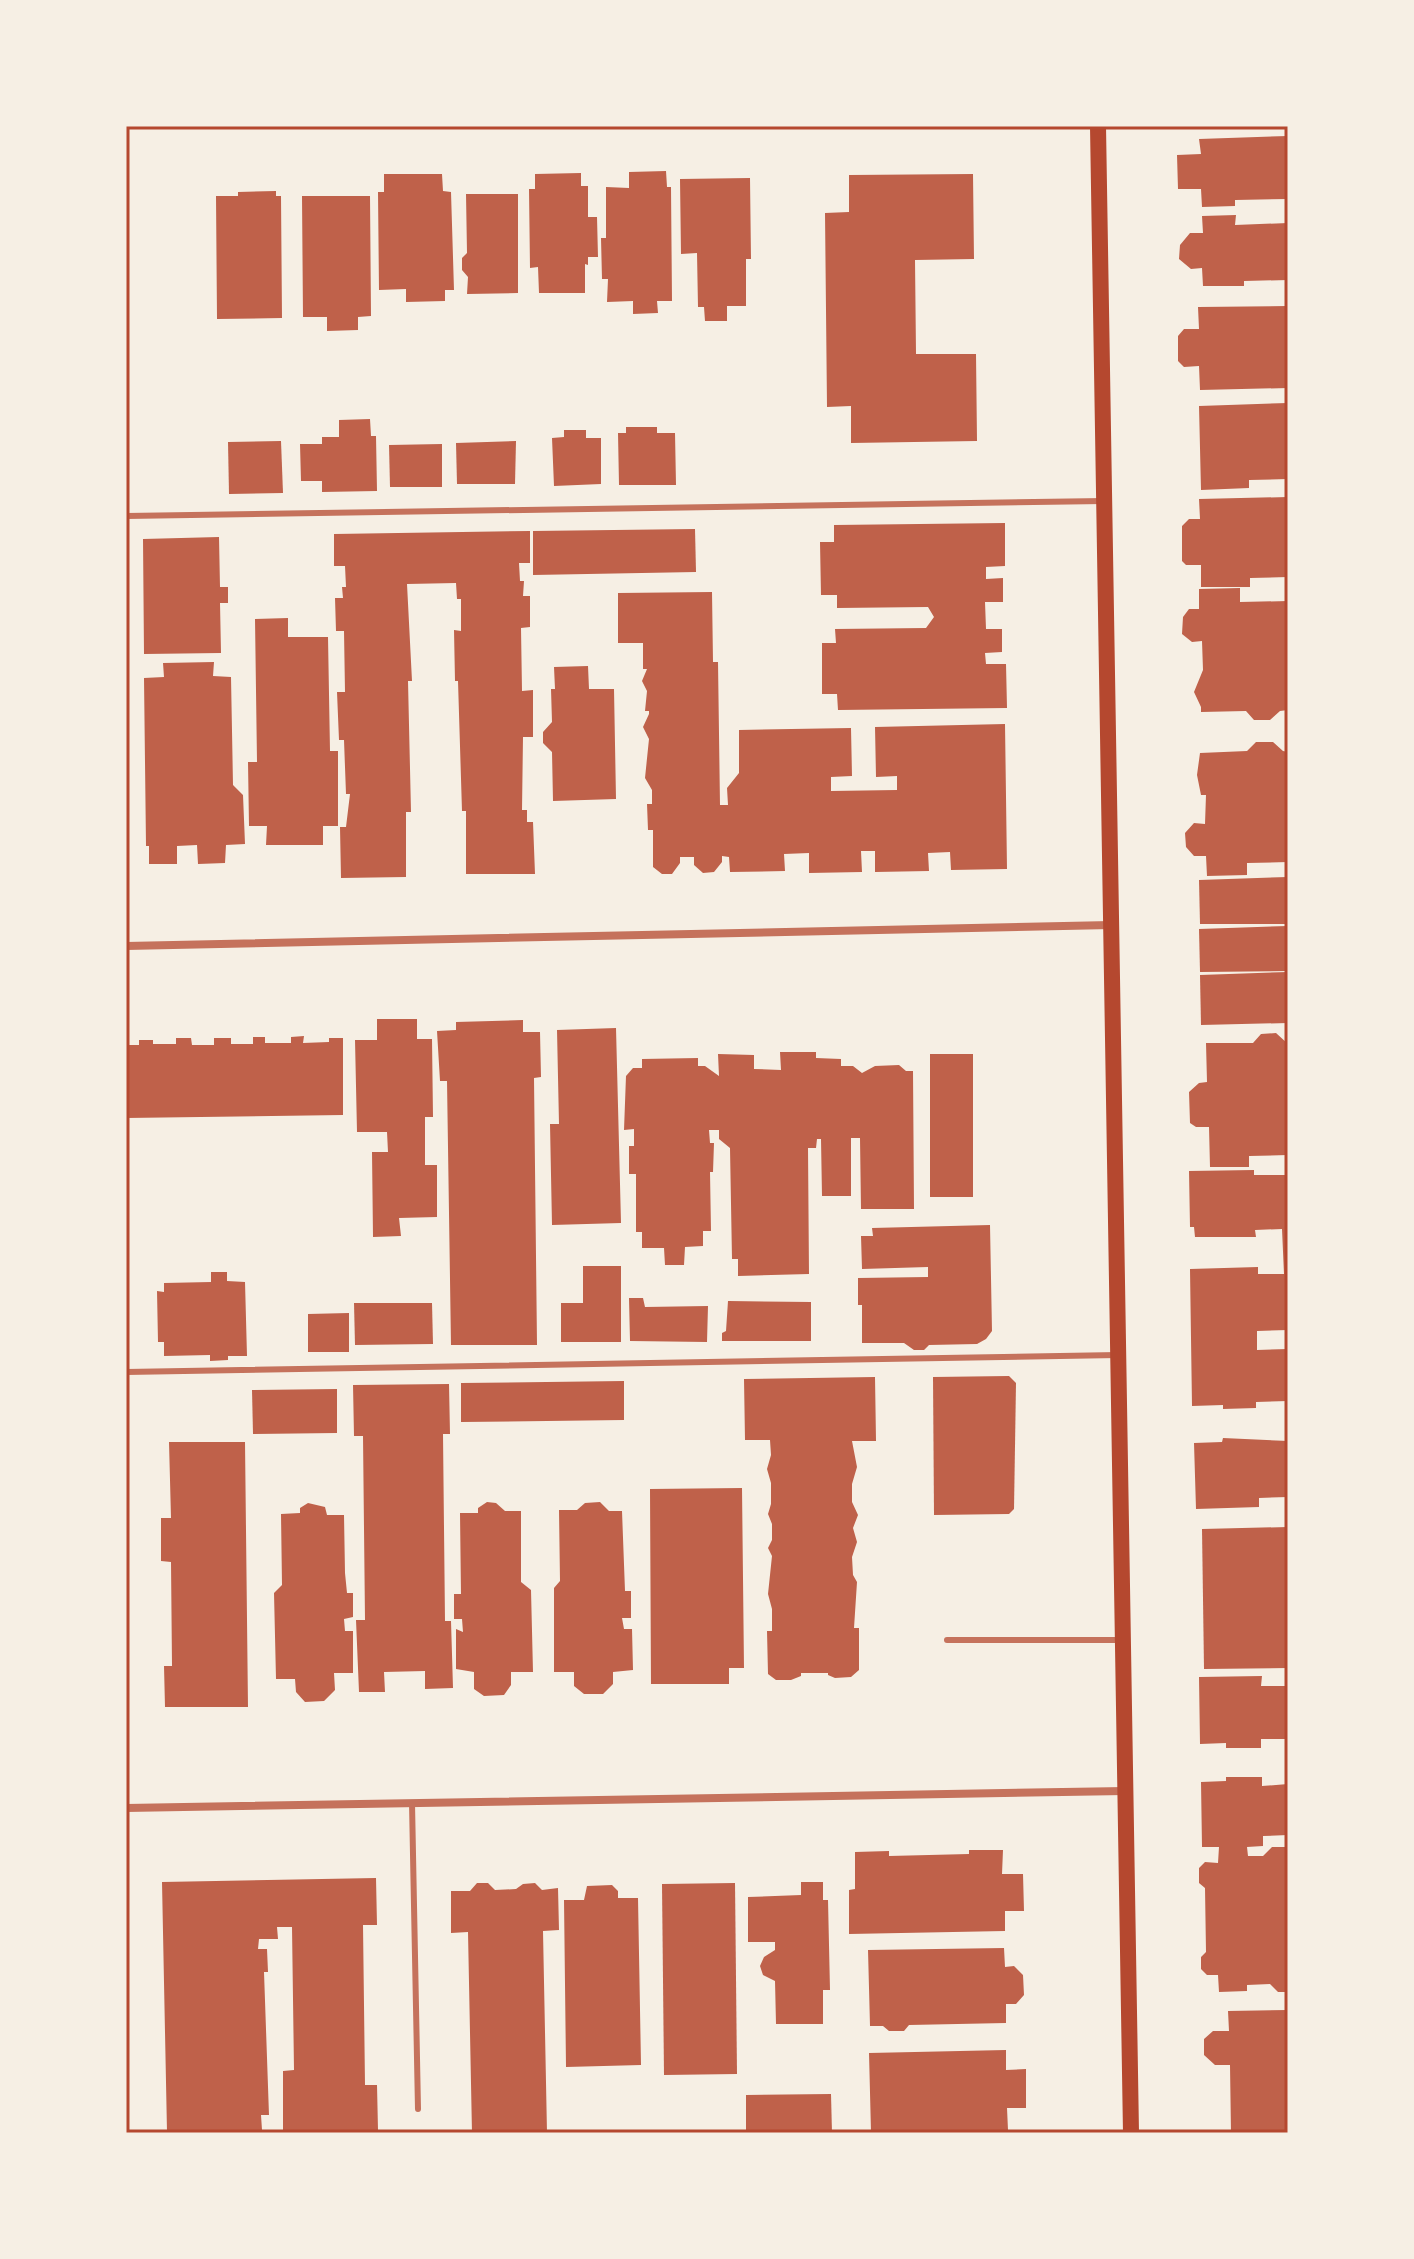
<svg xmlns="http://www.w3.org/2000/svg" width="1414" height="2259" font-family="Lato,sans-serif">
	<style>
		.building { fill: #bf614a }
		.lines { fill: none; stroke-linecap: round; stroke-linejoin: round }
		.service { stroke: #c5725c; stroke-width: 6 }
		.minor { stroke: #c5725c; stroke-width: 8 }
		.secondary { stroke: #b5482f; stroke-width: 16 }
		.neatline { fill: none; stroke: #b5482f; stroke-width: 3 }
	</style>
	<rect width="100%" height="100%" fill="#f6efe4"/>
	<g class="building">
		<polygon points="1288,136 1288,199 1235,200 1235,206 1202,207 1201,189 1178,189 1177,155 1201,154 1199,139"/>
		<polygon points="666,171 667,187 671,187 672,301 657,301 658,313 633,314 633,301 607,302 608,279 602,279 601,238 606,238 606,187 629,188 629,172"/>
		<polygon points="581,173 581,186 588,186 588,217 597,217 598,257 588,257 588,265 585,264 585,293 539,293 538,267 530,268 529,189 535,189 535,174"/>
		<polygon points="384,174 442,174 443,191 451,192 454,290 445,290 445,301 406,302 406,289 379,290 378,192 384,192"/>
		<polygon points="973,174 974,259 915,260 916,354 976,354 977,441 851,443 851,406 827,407 825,213 849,212 849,175"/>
		<polygon points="750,178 751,259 746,259 746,306 727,306 727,321 705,321 704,307 698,307 697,253 681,254 680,179"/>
		<polygon points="276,191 276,196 281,196 282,318 217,319 216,196 238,196 238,192"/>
		<polygon points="466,194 518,194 518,293 467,294 468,277 462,270 462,258 467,253"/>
		<polygon points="302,196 370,196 371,316 358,317 358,330 327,331 327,317 303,317"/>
		<polygon points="1236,215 1235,225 1288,223 1288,280 1244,281 1244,286 1203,286 1202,268 1191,269 1179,259 1180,245 1190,233 1203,233 1202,216"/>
		<polygon points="1288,306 1288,388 1200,390 1199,366 1184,367 1178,361 1178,336 1184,329 1199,329 1198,307"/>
		<polygon points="1288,403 1288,479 1249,480 1249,488 1201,490 1199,406"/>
		<polygon points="370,419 371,436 376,436 377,491 322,492 322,481 301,481 300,444 322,444 322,437 339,437 339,420"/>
		<polygon points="626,427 657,427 657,433 675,433 676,485 619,485 618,433 626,433"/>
		<polygon points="564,430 586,430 586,438 601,438 601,484 554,486 552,438 564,437"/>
		<polygon points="281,441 283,493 229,494 228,442"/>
		<polygon points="516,441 515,484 457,484 456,443"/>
		<polygon points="442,444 442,487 390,487 389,445"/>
		<polygon points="1288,497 1288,577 1250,578 1250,587 1201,587 1201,565 1186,565 1182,561 1182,526 1189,519 1200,519 1199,499"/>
		<polygon points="1005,523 1005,566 986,567 986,579 1003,578 1003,602 985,602 986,629 1002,629 1002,652 985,653 986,664 1006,664 1007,708 838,710 837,694 822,694 822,643 836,643 835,629 926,628 934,617 928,607 837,608 837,595 821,595 820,542 834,542 834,525"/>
		<polygon points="695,529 696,572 533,575 533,531"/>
		<polygon points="530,531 530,563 519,563 520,581 524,581 523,596 530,596 530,627 521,628 522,691 533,690 533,737 523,737 522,810 527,810 527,822 533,822 535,874 466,874 466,811 462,811 458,681 455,681 454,630 461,631 461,599 457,599 456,583 407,584 412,681 408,681 411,812 406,812 406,877 341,878 340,827 346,827 350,794 346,794 344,740 339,740 337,692 345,692 344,631 336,631 335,598 343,598 342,587 346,587 345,566 334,566 334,534"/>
		<polygon points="219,537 220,587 228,587 228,603 220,603 221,653 144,654 143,539"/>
		<polygon points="1240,588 1240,602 1288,601 1288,710 1280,711 1270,720 1254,720 1246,711 1201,712 1201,707 1194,692 1203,670 1202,641 1192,642 1182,634 1183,617 1189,609 1199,609 1199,589"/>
		<polygon points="712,592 713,662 718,662 720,805 728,805 727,788 739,773 739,730 851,728 852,776 831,777 831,791 897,790 897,776 876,777 875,727 1005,724 1007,869 951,870 950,852 928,853 929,871 875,872 875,851 861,851 862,872 809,873 809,853 784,854 785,871 730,872 729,857 722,856 722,862 714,872 703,873 694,865 694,857 680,857 680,863 672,874 662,874 653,867 653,830 648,830 647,804 652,804 652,790 645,778 649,739 643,727 649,714 649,711 645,711 647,691 642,681 647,669 643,669 643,643 618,643 618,593"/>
		<polygon points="288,618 288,637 328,637 330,751 338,751 338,826 323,826 323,845 266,845 267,826 249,826 248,762 257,762 255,619"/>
		<polygon points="214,662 213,676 231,677 233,785 243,795 245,844 226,845 225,863 198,864 197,845 177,846 177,864 149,864 149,846 146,846 144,678 164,677 163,663"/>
		<polygon points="588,666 589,689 614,689 616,799 553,801 552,752 543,743 543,732 552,722 551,689 555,689 554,667"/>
		<polygon points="1256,742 1273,742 1283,751 1288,752 1288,862 1247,863 1247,875 1207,876 1206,856 1194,856 1186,847 1185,833 1194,823 1205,824 1206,795 1201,795 1197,775 1200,753 1247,751"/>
		<polygon points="1288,877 1288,924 1200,924 1199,880"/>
		<polygon points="1288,926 1288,971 1200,972 1199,929"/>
		<polygon points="1288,972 1288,1023 1201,1025 1200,975"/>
		<polygon points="377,1019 417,1019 417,1039 432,1039 433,1117 425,1117 425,1165 437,1165 437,1217 399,1218 401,1236 373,1237 372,1152 388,1152 387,1132 357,1132 355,1040 377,1040"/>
		<polygon points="523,1020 523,1032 540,1032 541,1077 534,1078 537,1345 451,1345 447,1081 440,1081 437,1031 456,1030 456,1022"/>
		<polygon points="616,1028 621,1223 552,1225 550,1124 559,1124 557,1030"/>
		<polygon points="1276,1033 1288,1044 1288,1155 1249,1156 1249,1167 1210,1167 1209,1127 1196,1127 1190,1123 1189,1092 1199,1083 1207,1082 1206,1043 1253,1043 1261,1034"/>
		<polygon points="304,1036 303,1043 329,1042 329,1038 343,1038 343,1115 126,1118 126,1045 139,1045 139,1040 153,1040 153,1044 176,1044 176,1038 191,1038 192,1045 214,1045 214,1038 231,1038 231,1044 253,1044 253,1037 265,1037 265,1043 291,1043 291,1037"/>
		<polygon points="780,1052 816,1052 816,1058 841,1059 841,1066 853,1066 862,1073 875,1066 899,1065 906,1071 913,1071 914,1209 861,1209 860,1138 851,1138 851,1196 822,1196 821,1139 817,1139 816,1148 808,1148 809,1274 738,1276 738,1259 732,1259 730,1148 719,1139 719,1130 709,1130 710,1143 714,1143 713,1172 710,1172 711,1231 703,1231 703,1246 685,1247 684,1265 665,1265 664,1248 642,1248 642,1232 636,1232 636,1174 629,1174 629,1146 634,1146 634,1129 624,1130 626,1076 633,1068 642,1068 642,1059 698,1058 698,1066 705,1066 719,1076 718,1054 754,1055 754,1069 781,1070"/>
		<rect x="930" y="1054" width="43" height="143"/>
		<polygon points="1254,1170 1254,1175 1288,1175 1288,1330 1257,1331 1257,1350 1288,1349 1288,1401 1256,1402 1256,1408 1223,1409 1223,1405 1192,1406 1190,1269 1258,1267 1258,1274 1284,1274 1282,1229 1255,1230 1256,1237 1195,1237 1194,1227 1190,1227 1189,1171"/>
		<polygon points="990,1225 992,1331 986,1339 977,1344 929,1345 924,1350 914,1350 904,1343 862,1343 862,1305 858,1305 858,1278 928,1277 928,1267 862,1269 861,1236 873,1236 872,1228"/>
		<polygon points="583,1266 621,1266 621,1342 561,1342 561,1303 583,1303"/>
		<polygon points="211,1272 227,1272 227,1281 245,1282 247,1356 228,1356 228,1360 210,1361 210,1355 164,1356 164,1342 158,1342 157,1291 164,1292 164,1283 211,1282"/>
		<polygon points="629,1298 643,1298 645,1307 708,1306 707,1342 630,1341"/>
		<polygon points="728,1301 811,1302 811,1341 722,1341 722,1333 726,1331"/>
		<polygon points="354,1303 432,1303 433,1344 355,1345"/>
		<polygon points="349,1313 349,1352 308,1352 308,1314"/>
		<polygon points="1009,1376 1016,1383 1014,1509 1009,1514 934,1515 933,1377"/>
		<polygon points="875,1377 876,1441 852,1441 857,1467 852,1484 852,1502 858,1515 853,1528 857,1542 852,1557 853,1575 857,1582 854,1628 859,1628 859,1670 851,1677 835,1678 828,1675 828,1673 801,1673 801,1676 791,1680 776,1680 768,1674 767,1631 772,1631 772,1609 768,1594 772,1556 768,1548 772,1540 772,1524 768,1514 771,1504 771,1483 767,1469 771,1455 770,1440 745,1440 744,1379"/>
		<polygon points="624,1381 624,1420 461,1422 461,1383"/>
		<polygon points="449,1384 450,1434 443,1434 445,1621 451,1621 453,1688 425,1689 425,1671 384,1672 385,1692 359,1692 356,1620 365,1620 363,1436 354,1436 353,1385"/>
		<polygon points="337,1389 337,1433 253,1434 252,1390"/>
		<polygon points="1223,1438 1288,1441 1288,1497 1259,1498 1259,1507 1196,1509 1194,1443 1222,1442"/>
		<polygon points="169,1442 245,1442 248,1707 165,1707 164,1666 172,1666 171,1562 161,1561 161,1518 171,1518"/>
		<polygon points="742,1488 744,1668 729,1668 729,1684 651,1684 650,1489"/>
		<polygon points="487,1502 496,1503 505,1511 521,1511 521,1582 531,1590 533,1672 511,1672 511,1685 504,1695 484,1696 474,1689 474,1672 456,1669 456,1629 463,1632 462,1619 454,1619 454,1594 461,1594 460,1513 478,1513 478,1508"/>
		<polygon points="600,1502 609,1511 622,1511 625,1591 631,1591 631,1618 622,1618 624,1629 632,1629 633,1670 613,1672 613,1684 603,1694 584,1694 574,1686 574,1672 554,1672 554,1588 560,1581 559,1510 577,1510 585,1503"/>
		<polygon points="308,1503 325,1507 327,1515 344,1515 345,1573 347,1593 353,1593 353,1617 344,1619 345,1631 353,1631 353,1673 334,1673 335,1690 324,1701 305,1702 296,1692 295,1679 276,1679 274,1593 282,1585 281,1514 300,1513 300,1508"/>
		<polygon points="1288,1527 1288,1668 1204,1669 1202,1529"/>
		<polygon points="1262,1676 1261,1686 1288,1686 1288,1739 1261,1739 1261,1748 1226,1748 1226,1743 1200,1744 1199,1677"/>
		<polygon points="1226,1777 1262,1777 1262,1786 1288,1784 1288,1835 1263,1836 1263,1846 1247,1847 1248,1856 1263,1856 1272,1847 1288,1847 1288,1992 1278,1992 1270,1984 1247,1985 1247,1991 1219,1992 1218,1975 1207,1975 1201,1969 1201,1957 1206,1952 1205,1888 1199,1883 1199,1868 1205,1862 1218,1863 1219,1847 1202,1847 1201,1782 1226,1781"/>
		<polygon points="969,1850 1003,1850 1002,1874 1023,1874 1024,1911 1005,1911 1005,1931 849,1934 849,1890 855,1889 855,1852 889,1851 889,1856 969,1854"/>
		<polygon points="376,1878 377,1925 363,1925 365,2085 377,2085 378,2130 283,2131 283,2071 294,2070 292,1927 277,1927 278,1939 259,1939 258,1949 267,1949 268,1972 264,1972 269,2115 261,2115 262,2130 167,2132 162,1882"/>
		<polygon points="801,1882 823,1882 823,1900 828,1900 830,1990 823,1990 823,2024 776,2024 775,1981 763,1975 760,1966 764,1957 775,1950 775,1942 748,1942 748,1897 801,1895"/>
		<polygon points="477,1883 488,1883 495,1890 516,1889 523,1884 535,1883 542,1890 558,1888 559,1930 543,1931 547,2133 472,2133 468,1932 451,1933 451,1891 470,1891"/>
		<polygon points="735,1883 737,2074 664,2075 662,1884"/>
		<polygon points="612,1885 618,1891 618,1898 638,1898 641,2065 566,2067 564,1900 584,1900 587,1886"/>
		<polygon points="1004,1948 1005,1967 1014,1966 1023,1975 1024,1995 1016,2004 1006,2004 1006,2023 909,2025 904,2031 889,2031 883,2026 870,2026 868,1950"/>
		<polygon points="1288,2010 1288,2133 1231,2133 1230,2065 1215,2065 1204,2055 1204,2039 1213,2031 1229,2031 1228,2011"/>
		<polygon points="1006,2050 1006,2070 1026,2069 1026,2108 1007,2108 1008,2130 871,2132 869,2053"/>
		<polygon points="831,2094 832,2133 746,2133 746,2095"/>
	</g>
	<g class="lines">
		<g class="service">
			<polyline points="126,516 1104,501"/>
			<polyline points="126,1372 1118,1355"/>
			<polyline points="947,1640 1122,1640"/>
			<polyline points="412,1803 418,2109"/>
		</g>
		<g class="minor">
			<polyline points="126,946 1111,925"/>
			<polyline points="126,1808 1125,1791"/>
		</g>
		<polyline class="secondary" points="1098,126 1131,2133"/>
	</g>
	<rect width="1414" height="2259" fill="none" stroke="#f6efe4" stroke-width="256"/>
	<rect x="128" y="128" width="1158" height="2003" class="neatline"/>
</svg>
